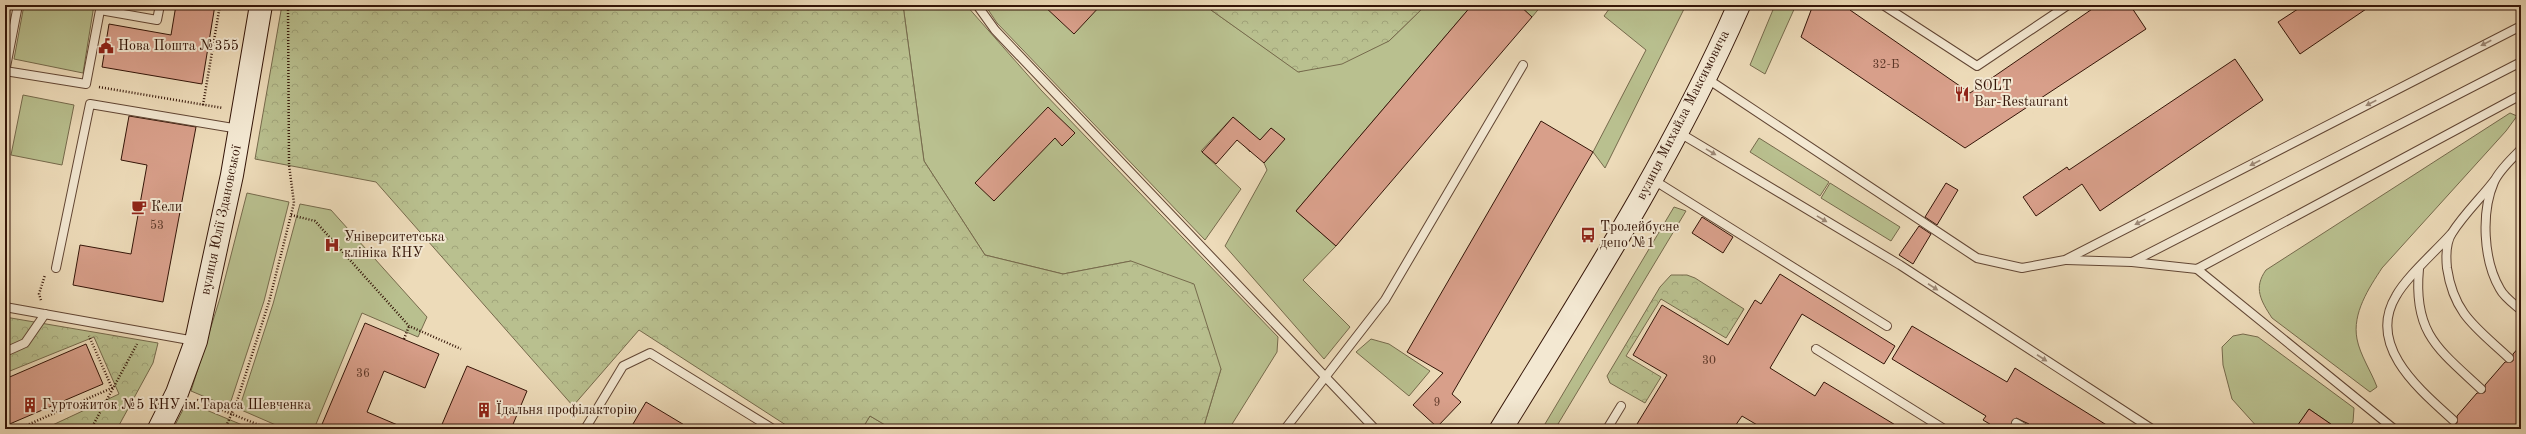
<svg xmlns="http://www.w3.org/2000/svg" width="2526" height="434" font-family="'Old Standard TT',serif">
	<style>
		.green { fill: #b9c08f; stroke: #766a4c }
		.forest { fill: url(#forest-crowns); stroke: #766a4c }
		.building { fill: #d89f8a; stroke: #341508 }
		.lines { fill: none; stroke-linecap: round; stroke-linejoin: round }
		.lane-casing { stroke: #624634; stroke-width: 10 }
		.secondary-casing { stroke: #341508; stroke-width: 24 }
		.path { stroke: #341508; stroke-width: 2.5; stroke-dasharray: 1 2; stroke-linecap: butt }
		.lane { stroke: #f3e8d2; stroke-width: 8 }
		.secondary { stroke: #f3e8d2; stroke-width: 22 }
		.oneway { fill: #9d8977 }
		.labels { text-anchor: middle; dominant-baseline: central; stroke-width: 4; stroke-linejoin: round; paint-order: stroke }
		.number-label { font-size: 12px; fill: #5d3828 }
		.poi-label { font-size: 14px; fill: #341508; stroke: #f3e8d2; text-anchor: start }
		.street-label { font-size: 14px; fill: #341508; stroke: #f3e8d2 }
	</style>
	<defs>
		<pattern id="forest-crowns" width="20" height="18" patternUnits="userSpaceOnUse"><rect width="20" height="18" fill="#b9c08f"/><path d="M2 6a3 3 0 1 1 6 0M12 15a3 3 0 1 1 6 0" fill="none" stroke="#a0a47a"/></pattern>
	</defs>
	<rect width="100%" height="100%" fill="#eddbb9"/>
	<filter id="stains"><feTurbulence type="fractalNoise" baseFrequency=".005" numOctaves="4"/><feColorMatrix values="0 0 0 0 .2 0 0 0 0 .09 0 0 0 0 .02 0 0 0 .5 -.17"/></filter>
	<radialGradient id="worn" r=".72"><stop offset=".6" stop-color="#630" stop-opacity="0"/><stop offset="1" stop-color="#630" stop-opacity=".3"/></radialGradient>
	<g class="green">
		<polygon points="24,5 94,5 83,73 14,59"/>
		<polygon points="903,5 966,5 1041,90 1278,337 1277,352 1229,429 1203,429 1221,369 1131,261 1063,274 985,255 924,161"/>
		<polygon points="985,5 1208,5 1211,10 1299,72 1389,41 1426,5 1472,5 1296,211 1336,246 1303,280 1350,327 1324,359 1225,246 1267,170 1264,163 1284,139 1271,128 1250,152 1238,137 1246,128 1233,117 1201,151 1241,189 1205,240 997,23"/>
		<polygon points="1519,5 1542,5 1532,17"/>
		<polygon points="1612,5 1686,5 1605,168 1593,152 1646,50 1604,16"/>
		<polygon points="1775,5 1796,5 1765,74 1750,65"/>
		<polygon points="23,95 74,105 62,165 11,155"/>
		<path d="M 2510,113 L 2517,116 L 2506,131 L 2382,268 C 2369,288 2352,313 2357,339 C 2360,355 2371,371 2377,387 L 2370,392 L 2272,318 C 2261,301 2253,288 2266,270 Z"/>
		<polygon points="1759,138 1829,182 1820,196 1750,152"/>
		<polygon points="1830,183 1900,227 1891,241 1821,198"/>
		<polygon points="247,193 289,202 264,301 229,407 191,391 220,298"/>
		<polygon points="300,204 331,210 427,317 418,337 362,313 314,429 285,429 239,409 273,304"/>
		<polygon points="1674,207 1686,211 1555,429 1542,429"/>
		<polygon points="2243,334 2258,337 2354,408 2353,422 2347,429 2338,429 2309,409 2299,424 2305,429 2259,429 2232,399 2223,365 2222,347 2233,336"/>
		<polygon points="1371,339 1389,344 1430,371 1409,396 1356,352"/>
		<polygon points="187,402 252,429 173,429"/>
		<polygon points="870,416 892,429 862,429"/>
	</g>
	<g class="forest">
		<polygon points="282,5 903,5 924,161 985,255 1063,274 1131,261 1194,284 1221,369 1203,429 892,429 870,416 862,429 792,429 639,330 573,406 376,182 255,159"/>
		<polygon points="1208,5 1426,5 1389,41 1342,64 1298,72 1211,10"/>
		<polygon points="1671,275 1687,275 1695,278 1744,309 1726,338 1661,299 1626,356 1661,377 1645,403 1610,383 1607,376 1660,287"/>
		<polygon points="5,317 158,343 153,363 117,429 44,429 119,394 94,337 5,373"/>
	</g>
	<g class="building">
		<polygon points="176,5 215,5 202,84 102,67 109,24 171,35"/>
		<polygon points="1043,5 1101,5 1074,34"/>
		<polygon points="1472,5 1519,5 1532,17 1336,246 1296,211"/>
		<polygon points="1813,5 1852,5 1850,10 1970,93 2098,5 2130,5 2146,29 1965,148 1801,37"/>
		<polygon points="2304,5 2372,5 2300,54 2278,22"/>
		<polygon points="2235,59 2263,100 2100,211 2082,184 2036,216 2023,197 2067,167 2069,170"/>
		<polygon points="1048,107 1075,133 1062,146 1055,138 994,201 975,183"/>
		<polygon points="129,116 196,127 163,302 73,285 80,245 131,254 147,165 121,160"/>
		<polygon points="1233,117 1260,140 1271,128 1285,139 1264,163 1237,140 1216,164 1202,152"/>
		<polygon points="1541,121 1593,152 1452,394 1461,402 1437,427 1413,405 1443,373 1407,352"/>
		<polygon points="1946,183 1958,190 1937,225 1925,217"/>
		<polygon points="1702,217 1733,237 1723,253 1692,233"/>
		<polygon points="1919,226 1931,234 1913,264 1899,255"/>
		<polygon points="1780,274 1895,346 1884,364 1802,314 1770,368 1815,396 1824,382 1902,429 1764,429 1742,416 1733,429 1634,429 1667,375 1633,355 1662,305 1728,345 1755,300 1761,304"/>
		<polygon points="365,323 439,354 429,378 425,388 384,371 367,412 407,429 320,429"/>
		<polygon points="1912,326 2007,382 2015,368 2113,429 2031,429 2029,424 2016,418 2011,423 2015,429 1998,429 1983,420 1986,416 1892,359"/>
		<polygon points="86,344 103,384 5,426 5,379"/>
		<polygon points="2521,345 2521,429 2445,429 2450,424 2457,423 2457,416 2477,393 2485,392 2485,385 2505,362 2513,361 2513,354"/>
		<polygon points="467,366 527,391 511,429 440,429"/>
		<polygon points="646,402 691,429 630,429"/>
		<polygon points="2309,409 2338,429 2295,429"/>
	</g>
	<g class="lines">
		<g class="lane-casing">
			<g id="lane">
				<polyline points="977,5 995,30 1375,429"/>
				<polyline points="1883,5 1977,66 2068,5"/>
				<polyline points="100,10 157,20 160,5"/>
				<polyline points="5,71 86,84 101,5"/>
				<polyline points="5,72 18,5"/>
				<polyline points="1706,78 1977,258 2022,268 2065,260 2521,26"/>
				<polyline points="1678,132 1900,265 2152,429"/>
				<path d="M 2521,149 C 2513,158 2499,170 2494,182 C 2481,212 2483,260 2500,289 C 2504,297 2514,304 2521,310"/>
				<polyline points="1652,179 1887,326"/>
				<path d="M 2494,181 C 2481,198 2464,214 2452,233 C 2446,242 2446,258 2447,268 C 2454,315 2477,328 2509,358"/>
				<path d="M 2451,234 C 2435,252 2407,276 2396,296 C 2366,346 2420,390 2453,420"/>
				<polyline points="2066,260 2132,262 2521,62"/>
				<polyline points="2132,262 2197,269 2521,95"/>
				<polyline points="56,268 90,104 239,129"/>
				<polyline points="2197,269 2394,429"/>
				<path d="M 2419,269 C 2413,333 2438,349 2481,389"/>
				<polyline points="5,307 195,341"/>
				<polyline points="1816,349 1944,429"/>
				<polyline points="5,352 25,343 45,314"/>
				<polyline points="2016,423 2026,429"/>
				<polyline points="585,429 623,366 650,353 773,429"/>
				<polyline points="1285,429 1385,300 1523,65"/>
				<polyline points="1607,429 1621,406"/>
			</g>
		</g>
		<g class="secondary-casing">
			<g id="secondary">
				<polyline points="159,429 177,393 196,341 232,175 261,5"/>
				<path d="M 1501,429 C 1586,291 1674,154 1739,5"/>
			</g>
		</g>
		<g class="path">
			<polyline points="99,87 223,108"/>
			<polyline points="203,105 220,5"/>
			<polyline points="291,215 315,221 409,326 461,349"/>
			<polyline points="41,300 39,294 45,275"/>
			<polyline points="404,339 409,326"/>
			<polyline points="197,400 269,429"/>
			<polyline points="18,429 112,388 89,336"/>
			<polyline points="91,429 137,344"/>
			<polyline points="225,429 237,401 269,302 294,203 289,165 288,5"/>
		</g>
		<use href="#lane" class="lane"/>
		<use href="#secondary" class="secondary"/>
	</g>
	<defs><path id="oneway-solid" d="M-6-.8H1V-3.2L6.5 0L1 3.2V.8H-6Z"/></defs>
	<g class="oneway">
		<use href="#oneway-solid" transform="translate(2486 43) rotate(153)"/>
		<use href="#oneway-solid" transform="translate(2371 103) rotate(153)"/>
		<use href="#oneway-solid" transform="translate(1711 152) rotate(31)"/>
		<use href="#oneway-solid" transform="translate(2255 163) rotate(153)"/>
		<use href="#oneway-solid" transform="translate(1822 219) rotate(31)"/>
		<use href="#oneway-solid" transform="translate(2140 222) rotate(153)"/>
		<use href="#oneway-solid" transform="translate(1933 287) rotate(33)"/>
		<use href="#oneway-solid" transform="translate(2042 358) rotate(33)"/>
	</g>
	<defs>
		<g id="civic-bare" transform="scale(1.2)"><path d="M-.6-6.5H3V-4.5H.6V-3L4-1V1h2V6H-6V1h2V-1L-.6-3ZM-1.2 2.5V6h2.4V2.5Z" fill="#8f2418" stroke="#f3e8d2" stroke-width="2.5" paint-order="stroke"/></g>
		<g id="restaurant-bare" transform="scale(1.2)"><path d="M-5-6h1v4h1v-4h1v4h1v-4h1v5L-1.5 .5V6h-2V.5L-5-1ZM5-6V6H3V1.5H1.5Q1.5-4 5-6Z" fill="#8f2418" stroke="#f3e8d2" stroke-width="2.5" paint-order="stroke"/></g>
		<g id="cafe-bare" transform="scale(1.2)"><path d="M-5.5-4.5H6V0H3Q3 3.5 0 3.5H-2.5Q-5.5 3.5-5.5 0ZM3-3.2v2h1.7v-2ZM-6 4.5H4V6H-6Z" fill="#8f2418" stroke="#f3e8d2" stroke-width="2.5" paint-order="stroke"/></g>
		<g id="bus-bare" transform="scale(1.2)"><path d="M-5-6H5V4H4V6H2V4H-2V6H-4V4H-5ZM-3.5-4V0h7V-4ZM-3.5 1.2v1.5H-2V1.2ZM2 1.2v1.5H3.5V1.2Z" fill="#8f2418" stroke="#f3e8d2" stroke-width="2.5" paint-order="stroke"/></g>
		<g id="hospital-bare" transform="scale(1.2)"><path d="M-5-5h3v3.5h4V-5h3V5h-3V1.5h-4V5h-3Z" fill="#8f2418" stroke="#f3e8d2" stroke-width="2.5" paint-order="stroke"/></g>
		<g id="building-bare" transform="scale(1.2)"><path d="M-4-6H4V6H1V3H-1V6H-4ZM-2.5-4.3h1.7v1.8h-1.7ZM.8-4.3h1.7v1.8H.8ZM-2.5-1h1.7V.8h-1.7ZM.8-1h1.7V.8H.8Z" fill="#8f2418" stroke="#f3e8d2" stroke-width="2.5" paint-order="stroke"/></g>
	</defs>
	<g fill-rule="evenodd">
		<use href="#civic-bare" x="106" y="46"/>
		<use href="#restaurant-bare" x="1962" y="94"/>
		<use href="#cafe-bare" x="139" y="207"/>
		<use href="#bus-bare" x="1588" y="235"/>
		<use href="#hospital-bare" x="332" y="245"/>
		<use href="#building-bare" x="30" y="405"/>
		<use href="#building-bare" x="484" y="410"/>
	</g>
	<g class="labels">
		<g class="number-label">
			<text x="1886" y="65">32-Б</text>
			<text x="157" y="226">53</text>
			<text x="1709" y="361">30</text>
			<text x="363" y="374">36</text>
			<text x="1437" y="403">9</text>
		</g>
		<g class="poi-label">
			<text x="118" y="46">Нова Пошта №355</text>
			<text x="1974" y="86">SOLT<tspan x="1974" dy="16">Bar-Restaurant</tspan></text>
			<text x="151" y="207">Кели</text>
			<text x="1600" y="227">Тролейбусне<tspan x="1600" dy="16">депо №1</tspan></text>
			<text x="344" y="237">Університетська<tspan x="344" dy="16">клініка КНУ</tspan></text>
			<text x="42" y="405">Гуртожиток №5 КНУ ім.Тараса Шевченка</text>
			<text x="496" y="410">Їдальня профілакторію</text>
		</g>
		<g class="street-label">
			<text transform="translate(1683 115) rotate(-63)">вулиця Михайла Максимовича</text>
			<text transform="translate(221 220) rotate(-78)">вулиця Юлії Здановської</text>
		</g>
	</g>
	<rect width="2526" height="434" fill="none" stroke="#eddbb9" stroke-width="20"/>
	<rect x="6" y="6" width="2514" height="422" fill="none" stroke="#341508" stroke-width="2"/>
	<rect x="10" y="10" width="2506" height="414" fill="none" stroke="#341508"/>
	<rect width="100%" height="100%" filter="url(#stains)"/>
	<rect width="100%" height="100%" fill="url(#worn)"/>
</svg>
